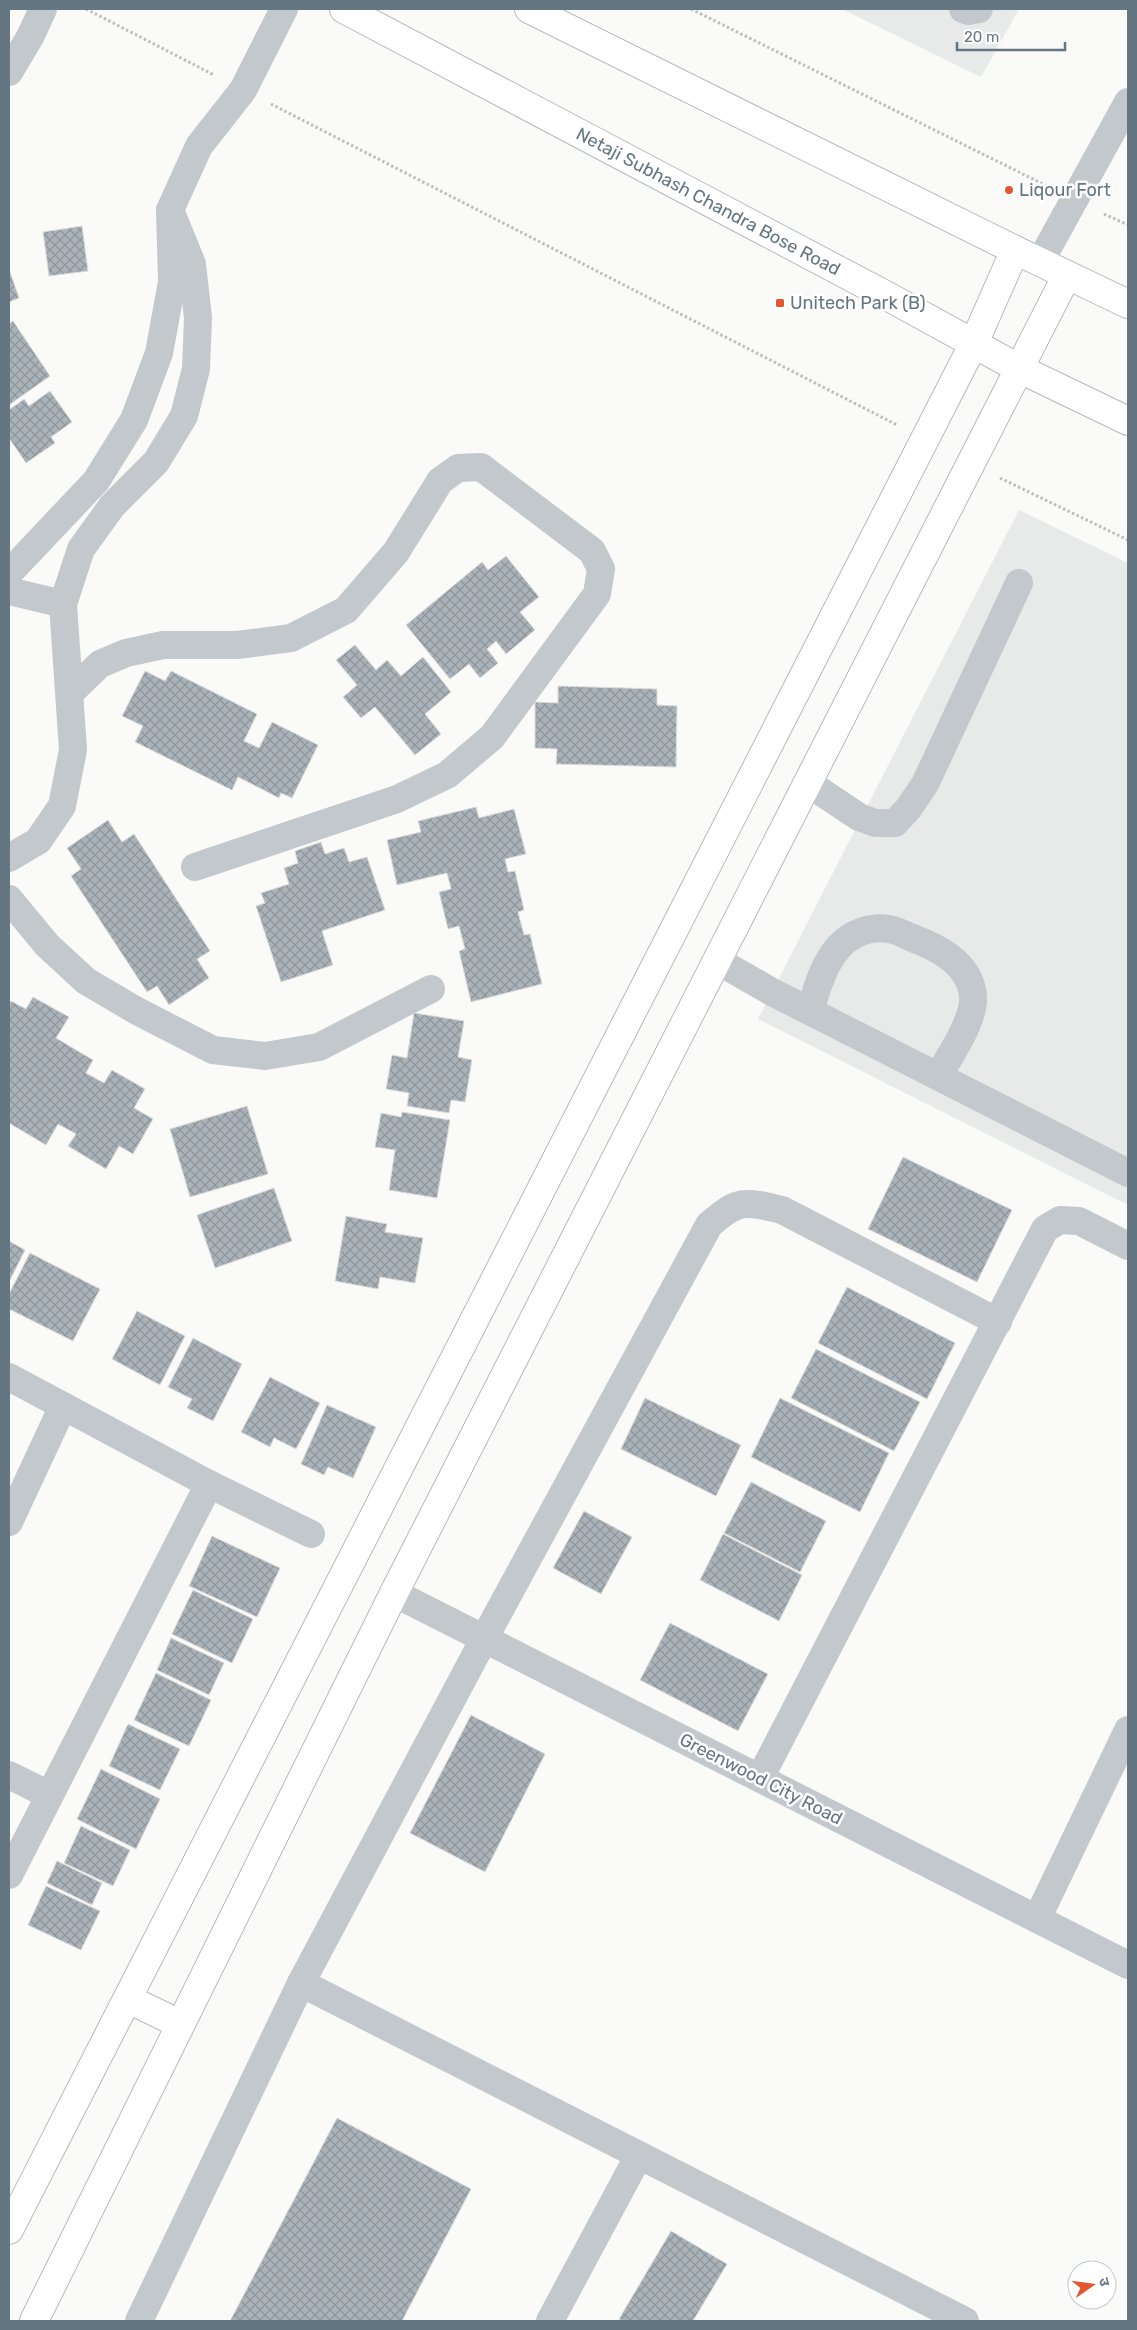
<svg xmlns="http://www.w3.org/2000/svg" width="1137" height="2330" font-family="Rubik,'Noto Sans Devanagari',sans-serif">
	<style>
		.built { fill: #e8e9e9 }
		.building { fill: url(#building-cross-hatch); stroke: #dcdcda }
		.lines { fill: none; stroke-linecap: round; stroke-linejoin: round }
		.major-casing { stroke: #b5babe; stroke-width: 30 }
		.path { stroke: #bbbfc2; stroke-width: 3; stroke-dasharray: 2.5 2.5; stroke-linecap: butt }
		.minor { stroke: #c3c8cc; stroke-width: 28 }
		.major { stroke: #fff; stroke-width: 28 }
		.poi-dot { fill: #e4572e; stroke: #fff; stroke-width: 2 }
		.labels { text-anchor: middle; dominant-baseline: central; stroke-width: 5; stroke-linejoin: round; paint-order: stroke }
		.poi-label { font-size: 18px; fill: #657683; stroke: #fff; text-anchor: start }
		.street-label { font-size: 18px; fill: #657683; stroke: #fff }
	</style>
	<defs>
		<pattern id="building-cross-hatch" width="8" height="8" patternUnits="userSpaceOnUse" patternTransform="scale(1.25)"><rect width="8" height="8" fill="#aab3b9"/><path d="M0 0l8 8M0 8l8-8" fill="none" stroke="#8e969c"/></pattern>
	</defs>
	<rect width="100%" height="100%" fill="#fafaf8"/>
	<g class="built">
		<polygon points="842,9 1019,9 981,77"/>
		<polygon points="1019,510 1128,563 1128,1205 758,1019"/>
	</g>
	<g class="building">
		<polygon points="82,226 88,271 49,276 43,232"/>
		<polygon points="9,269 19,298 9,302"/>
		<polygon points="13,321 50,376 9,405 9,324"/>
		<polygon points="50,391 72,422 51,437 55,443 26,463 9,438 9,410 24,399 29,406"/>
		<polygon points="506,556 539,597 520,612 535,630 506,654 496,641 487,649 498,663 480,678 469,664 450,679 406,625 482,562 488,570"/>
		<polygon points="355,645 376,670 387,660 401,676 423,657 451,692 425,714 441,734 415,755 375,707 361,718 343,697 357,685 336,660"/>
		<polygon points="145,671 165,681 171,671 257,714 244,741 259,748 272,722 318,745 292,798 281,793 279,798 238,777 232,790 135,742 143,726 122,716"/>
		<polygon points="558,686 657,689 657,705 677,706 676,767 556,764 557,749 535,748 535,702 558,703"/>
		<polygon points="476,807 479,818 514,809 526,854 505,859 508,872 515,871 524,910 518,912 524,935 530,934 542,984 471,1002 459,951 465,949 459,926 448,929 439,892 451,889 447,873 397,885 387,840 421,832 418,821"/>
		<polygon points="108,820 122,842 134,834 210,951 197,959 209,978 169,1005 157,986 147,992 71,876 81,869 67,848"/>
		<polygon points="321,842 325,854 344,848 349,862 367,857 385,910 322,931 333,965 281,982 256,906 265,903 261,893 289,884 284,868 298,863 295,851"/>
		<polygon points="33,997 69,1017 56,1038 93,1060 86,1073 104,1083 112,1070 145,1089 134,1108 153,1119 133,1154 119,1146 106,1169 68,1146 76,1134 58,1124 46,1145 9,1123 9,1005 11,1001 26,1009"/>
		<polygon points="414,1013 464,1021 458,1057 472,1060 465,1102 451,1100 449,1113 407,1106 409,1093 386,1089 392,1055 407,1058"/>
		<polygon points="247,1106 268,1174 190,1197 170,1129"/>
		<polygon points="402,1112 450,1120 437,1198 389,1190 395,1150 375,1147 381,1113 401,1117"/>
		<polygon points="903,1157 1012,1210 977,1282 868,1229"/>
		<polygon points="274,1188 292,1241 215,1268 197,1215"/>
		<polygon points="346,1216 387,1224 385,1232 423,1238 415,1283 380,1277 378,1289 335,1281"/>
		<polygon points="9,1241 25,1250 9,1282"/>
		<polygon points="30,1253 100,1289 73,1341 9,1309 9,1294"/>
		<polygon points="847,1287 955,1343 927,1399 818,1343"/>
		<polygon points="137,1311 185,1336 160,1385 112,1359"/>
		<polygon points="193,1338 242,1364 213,1421 187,1408 192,1399 168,1387"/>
		<polygon points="816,1349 920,1402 894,1451 791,1398"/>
		<polygon points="270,1377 320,1403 296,1449 274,1438 270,1447 241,1432"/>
		<polygon points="645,1398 741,1445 716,1496 621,1449"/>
		<polygon points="780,1398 889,1453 860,1512 751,1457"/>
		<polygon points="327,1405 376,1427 353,1478 328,1467 324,1475 301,1464"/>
		<polygon points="751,1482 826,1521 800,1572 724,1533"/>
		<polygon points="584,1511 632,1537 601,1594 553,1568"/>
		<polygon points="723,1534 802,1575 779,1621 700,1580"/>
		<polygon points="212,1536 280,1568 257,1617 189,1586"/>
		<polygon points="193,1590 253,1619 232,1663 172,1634"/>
		<polygon points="670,1623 768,1674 738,1731 640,1680"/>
		<polygon points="171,1638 224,1663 209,1695 157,1670"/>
		<polygon points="156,1673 211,1700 189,1746 134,1720"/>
		<polygon points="471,1715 545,1754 485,1872 410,1833"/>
		<polygon points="128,1724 180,1749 160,1790 109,1766"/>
		<polygon points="101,1769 160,1799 136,1849 77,1819"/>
		<polygon points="81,1826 130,1850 113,1886 64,1863"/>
		<polygon points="57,1861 102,1883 92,1905 47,1883"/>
		<polygon points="46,1886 100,1911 81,1950 28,1925"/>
		<polygon points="337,2118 471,2189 402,2321 230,2321"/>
		<polygon points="671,2231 727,2264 693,2321 623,2321 619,2319"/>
	</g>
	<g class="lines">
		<g class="major-casing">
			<g id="major">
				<path id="s1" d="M 344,9 L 889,297 L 1020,369 L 1128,421"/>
				<polyline points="529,9 1015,250 1128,304"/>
				<polyline points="128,1999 180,2024"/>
				<polyline points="9,2230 974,343 1015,250"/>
				<polyline points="34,2321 394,1593 1067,275"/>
			</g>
		</g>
		<g class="path">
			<polyline points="86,9 214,75"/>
			<polyline points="691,9 1047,186"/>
			<polyline points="271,104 897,425"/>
			<polyline points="1104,214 1128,225"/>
			<polyline points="1000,478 1128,540"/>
		</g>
		<g class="minor">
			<polyline points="963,9 968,11 979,9"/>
			<polyline points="9,72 30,37 43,9"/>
			<polyline points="1040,262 1128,102"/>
			<polyline points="9,573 96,481 134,420 159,353 172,282 170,210 199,146 243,90 284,9"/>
			<polyline points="9,591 63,604"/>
			<polyline points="70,693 100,664 126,653 163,645 237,645 291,638 346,610 396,552 440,481 458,468 481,467 592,551 601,569 597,594 492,737 447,775 397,799 195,867"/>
			<polyline points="808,783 859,817 875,823 895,823 908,809 925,784 1019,583"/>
			<polyline points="9,858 38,841 62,806 73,750 63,604 81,549 112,506 156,462 184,416 196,369 198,318 192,264 170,210"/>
			<polyline points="9,899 47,945 86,981 137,1011 213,1050 265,1056 319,1047 431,989"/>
			<polyline points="718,961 772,992 1128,1173"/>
			<path d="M 810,1011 C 818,984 828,947 856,934 C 866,929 878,927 889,929 C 896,930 904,934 910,937 C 937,947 970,963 973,996 C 975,1019 950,1056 938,1076"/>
			<polyline points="9,1377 209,1484 311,1534"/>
			<polyline points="9,1522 63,1406"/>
			<polyline points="394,1593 1128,1965"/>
			<polyline points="9,1775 49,1795"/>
			<polyline points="760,1778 1045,1229 1060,1220 1079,1221 1128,1246"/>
			<polyline points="9,1875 209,1484"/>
			<polyline points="1037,1919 1128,1730"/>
			<polyline points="301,1983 965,2321"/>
			<path d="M 139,2321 L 301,1983 L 484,1639 L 709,1225 C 738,1199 745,1201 782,1210 L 998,1322"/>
			<polyline points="550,2321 639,2155"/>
		</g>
		<use href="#major" class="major"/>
	</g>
	<g class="poi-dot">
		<circle cx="1009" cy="190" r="5"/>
		<rect x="775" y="298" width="10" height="10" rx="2.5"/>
	</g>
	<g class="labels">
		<g class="poi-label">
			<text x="1019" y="190">Liqour Fort</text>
			<text x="790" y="303">Unitech Park (B)</text>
		</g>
		<g class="street-label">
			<text stroke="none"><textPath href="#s1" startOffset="412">Netaji Subhash Chandra Bose Road</textPath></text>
			<text transform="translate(761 1779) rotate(27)">Greenwood City Road</text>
		</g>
	</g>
	<rect width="1137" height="2330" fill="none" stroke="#657683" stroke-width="20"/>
	<g transform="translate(1092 2285) rotate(76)"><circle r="24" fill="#ffffff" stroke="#c1c8cd"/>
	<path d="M0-4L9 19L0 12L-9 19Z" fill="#e4572e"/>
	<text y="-8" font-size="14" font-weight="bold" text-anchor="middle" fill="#657683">उ</text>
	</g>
	<path d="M957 42v8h108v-8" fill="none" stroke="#657683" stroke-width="2.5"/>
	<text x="964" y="42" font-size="15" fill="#657683" stroke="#ffffff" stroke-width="4" paint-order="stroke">20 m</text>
</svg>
